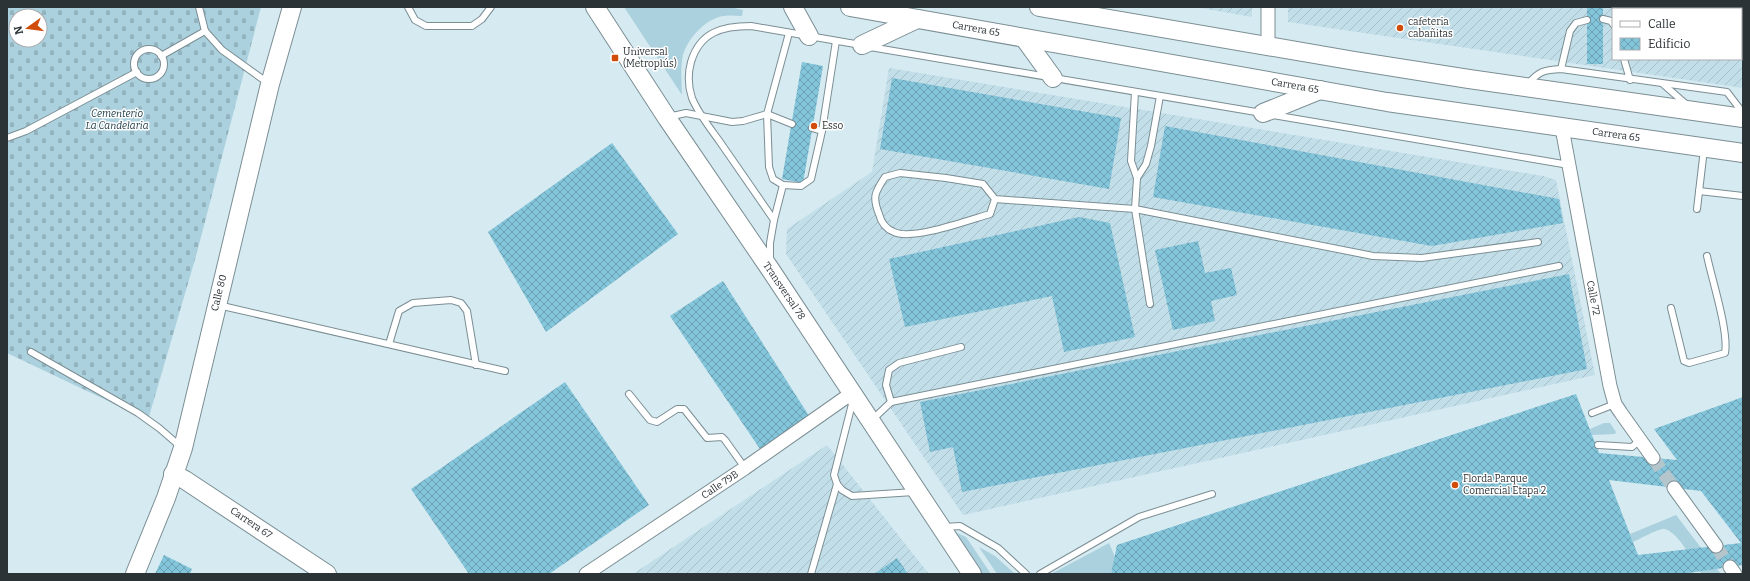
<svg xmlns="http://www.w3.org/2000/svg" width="1750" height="581" font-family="Bitter,serif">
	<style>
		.industrial { fill: url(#industrial-furrows); fill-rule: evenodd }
		.grass { fill: #abd1de }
		.cemetery { fill: url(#cemetery-stones); fill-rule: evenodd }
		.building { fill: url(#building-cross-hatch); fill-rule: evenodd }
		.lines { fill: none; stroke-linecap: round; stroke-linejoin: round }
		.street-tunnel { stroke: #b4c5cc; stroke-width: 13; stroke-dasharray: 13 6; stroke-linecap: butt }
		.lane-casing { stroke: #7b8e94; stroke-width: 8 }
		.street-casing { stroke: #7b8e94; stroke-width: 15 }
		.secondary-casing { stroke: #7b8e94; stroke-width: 20 }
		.lane { stroke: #fff; stroke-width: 6 }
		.street { stroke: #fff; stroke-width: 13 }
		.secondary { stroke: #fff; stroke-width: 18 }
		.poi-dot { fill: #d14c09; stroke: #fff; stroke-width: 1.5 }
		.labels { text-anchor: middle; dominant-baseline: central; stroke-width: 3; stroke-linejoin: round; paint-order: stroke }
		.poi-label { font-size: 10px; fill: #2c3336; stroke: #fff; text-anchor: start }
		.street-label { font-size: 10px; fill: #2c3336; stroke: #fff }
		.park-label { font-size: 10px; font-style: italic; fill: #183842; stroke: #fff }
	</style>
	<defs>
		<pattern id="industrial-furrows" width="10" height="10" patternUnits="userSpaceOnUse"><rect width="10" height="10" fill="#c2dee8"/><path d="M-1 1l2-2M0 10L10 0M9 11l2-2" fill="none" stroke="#a7bfc8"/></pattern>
		<pattern id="cemetery-stones" width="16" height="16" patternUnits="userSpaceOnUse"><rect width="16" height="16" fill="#abd1de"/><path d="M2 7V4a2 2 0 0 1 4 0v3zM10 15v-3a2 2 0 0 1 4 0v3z" fill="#93b4bf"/></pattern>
		<pattern id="building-cross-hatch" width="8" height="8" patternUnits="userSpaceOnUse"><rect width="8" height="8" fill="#83c5db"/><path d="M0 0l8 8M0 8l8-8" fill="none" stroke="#6ba1b2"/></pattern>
	</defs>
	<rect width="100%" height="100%" fill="#d6eaf1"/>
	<g class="industrial">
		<polygon points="1195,7 1252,7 1252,17"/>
		<path d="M 1288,7 L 1743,7 L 1743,88 L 1288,22 ZM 1613,9 L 1741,9 L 1741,59 L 1613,59 Z"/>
		<polygon points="889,68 1543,176 1556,180 1595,375 963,515 786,254 787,229 872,172"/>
		<polygon points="827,445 929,574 633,574"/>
	</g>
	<g class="grass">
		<path d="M 624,7 L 730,7 L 743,10 L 742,16 C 736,16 730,15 724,16 C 706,18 688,38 683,55 C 680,68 682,83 682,95 Z"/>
		<polygon points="1604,423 1610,423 1616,432 1615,434 1592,435 1590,429"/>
		<path d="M 1676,515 L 1721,574 L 1702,574 C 1695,564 1677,530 1664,529 C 1657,529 1640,539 1633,542 L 1630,534 Z"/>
		<polygon points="955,532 966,537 991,574 979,574"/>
		<polygon points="1109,543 1115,557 1111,574 1051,574"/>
		<polygon points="979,547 995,556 1015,574 997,574"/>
	</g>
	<path class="cemetery" d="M 7,7 L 261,7 L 196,256 L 148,420 L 7,353 ZM 16,16 L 40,16 L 40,40 L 16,40 Z"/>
	<g class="building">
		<rect x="1587" y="7" width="16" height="57"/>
		<polygon points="802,62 823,66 803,183 782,179"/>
		<polygon points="892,78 1121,118 1109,189 880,149"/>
		<polygon points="1165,126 1559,199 1563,223 1432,246 1153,197"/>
		<polygon points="612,143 678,234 546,332 488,232"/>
		<polygon points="1079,217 1110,223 1135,337 1064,352 1052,296 905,327 889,259"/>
		<polygon points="1198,241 1205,273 1231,268 1237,295 1211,301 1215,321 1173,330 1155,250"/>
		<polygon points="1569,274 1587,369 962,492 953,447 930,452 920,402"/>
		<polygon points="723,281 811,419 762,452 670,316"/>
		<polygon points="565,382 649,505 549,574 469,574 411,489"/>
		<path d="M 1576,394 L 1599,453 L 1677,460 L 1654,429 L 1743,397 L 1743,565 L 1682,574 L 1111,574 L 1117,545 ZM 1609,480 L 1701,491 L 1741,543 L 1638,555 Z"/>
		<polygon points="164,555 192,569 190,574 155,574"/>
		<polygon points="897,558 908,574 874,574"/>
	</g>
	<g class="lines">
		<g class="street-tunnel">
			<polyline points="1653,458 1674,488"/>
			<polyline points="1716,546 1730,567"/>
		</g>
		<g class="lane-casing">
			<g id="lane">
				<polyline points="199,7 205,31"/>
				<polyline points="408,7 415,20 426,26 472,26 482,19 491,7"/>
				<polyline points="1603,19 1611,21 1613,24"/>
				<polyline points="870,47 1262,113"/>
				<circle cx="149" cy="64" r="15"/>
				<polyline points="161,56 205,31 222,50 268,83"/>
				<polyline points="1624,59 1630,80"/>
				<polyline points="1561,69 1570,31 1576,23 1587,20"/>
				<path d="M 1528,84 C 1539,71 1544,70 1561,69 L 1727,92 L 1743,113"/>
				<polyline points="1663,84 1687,105"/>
				<polyline points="1135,92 1131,161 1137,178 1135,209 1150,304"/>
				<polyline points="1273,115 1569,165"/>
				<polyline points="668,117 686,113 732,122 743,121 767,114 789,33"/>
				<polyline points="812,128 822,131"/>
				<polyline points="7,138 26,131 137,72"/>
				<polyline points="1137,178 1146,164 1151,146 1160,96"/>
				<polyline points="783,185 773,179 769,167 767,114 792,124"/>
				<polyline points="1699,191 1743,196"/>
				<path d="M 995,199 L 990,214 C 969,220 912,241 894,232 C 886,229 881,222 879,214 C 872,197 875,192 885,177 L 900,173 L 946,178 L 983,184 L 995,199 L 1135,209 L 1373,256 L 1422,258 L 1538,242"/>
				<polyline points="1697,209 1704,149"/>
				<polyline points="774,220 783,185 801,186 811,179 822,131 836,41"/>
				<path d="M 770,260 L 770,243 L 774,220 C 756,194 738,168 720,142 C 710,128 698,113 692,98 C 688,86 688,73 691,62 C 700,32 722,26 751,26 L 861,45"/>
				<polyline points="218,305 505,371"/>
				<path d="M 1671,308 L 1684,361 L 1689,363 L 1725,353 C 1729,332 1712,280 1707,256"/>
				<polyline points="389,344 399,311 413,303 451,300 461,303 467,311 476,365"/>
				<polyline points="31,352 138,413 159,428 181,447"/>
				<polyline points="629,394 650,420 657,422 677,409 684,409 707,438 722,437 725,440 745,468"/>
				<polyline points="853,400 834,475 837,484 842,490 852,496 914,492"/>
				<polyline points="891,402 886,385 889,370 899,363 961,347"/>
				<polyline points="1592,413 1615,404"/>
				<polyline points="872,420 891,402 1559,266"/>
				<polyline points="1598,445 1632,447 1640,440"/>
				<polyline points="945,527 960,526 998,548 1026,574"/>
				<polyline points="811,574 837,484"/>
				<polyline points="1040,574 1139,517 1212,494"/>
			</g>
		</g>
		<g class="street-casing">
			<g id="street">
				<polyline points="1268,7 1268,47"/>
				<polyline points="1562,128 1610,386 1615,404 1621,413 1653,458"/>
				<polyline points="1674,488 1716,546"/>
				<polyline points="1730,567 1735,574"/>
				<polyline points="586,574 745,468 852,393"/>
			</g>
		</g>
		<g class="secondary-casing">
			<g id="secondary">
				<polyline points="595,7 667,118 770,269 972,574"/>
				<polyline points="793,7 809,36"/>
				<polyline points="850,7 1387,102 1743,153"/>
				<polyline points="1039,7 1355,61 1469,79 1743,118"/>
				<polyline points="1024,38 1053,78"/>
				<polyline points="862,45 917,19"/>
				<polyline points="1263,113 1320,90"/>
				<polyline points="173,474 185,480 327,574"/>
				<polyline points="135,574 166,498 183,448 270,84 292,7"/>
			</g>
		</g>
		<use href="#lane" class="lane"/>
		<use href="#street" class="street"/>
		<use href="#secondary" class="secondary"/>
	</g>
	<g class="poi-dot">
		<circle cx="1400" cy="28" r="4"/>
		<rect x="611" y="54" width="8" height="8" rx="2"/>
		<circle cx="814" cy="126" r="4"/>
		<circle cx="1455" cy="485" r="4"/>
	</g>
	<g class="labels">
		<g class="poi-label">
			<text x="1408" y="22">cafeteria<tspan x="1408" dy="12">cabañitas</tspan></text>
			<text x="623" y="52">Universal<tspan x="623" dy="12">(Metroplús)</tspan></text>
			<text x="822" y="126">Esso</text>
			<text x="1463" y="479">Florda Parque<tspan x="1463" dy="12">Comercial Etapa 2</tspan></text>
		</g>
		<g class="street-label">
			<text transform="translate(976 29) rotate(10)">Carrera 65</text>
			<text transform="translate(1295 86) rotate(10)">Carrera 65</text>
			<text transform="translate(1616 135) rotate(8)">Carrera 65</text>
			<text transform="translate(784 291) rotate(56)">Transversal 78</text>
			<text transform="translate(219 293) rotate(-76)">Calle 80</text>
			<text transform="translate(1593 298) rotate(79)">Calle 72</text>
			<text transform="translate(720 485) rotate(-34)">Calle 79B</text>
			<text transform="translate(251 523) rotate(34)">Carrera 67</text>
		</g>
		<g class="park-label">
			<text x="117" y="114">Cementerio<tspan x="117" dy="12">La Candelaria</tspan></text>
		</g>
	</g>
	<rect width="1750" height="581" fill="none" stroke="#2c3336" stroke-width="16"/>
	<rect x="1612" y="8" width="130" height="52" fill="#ffffff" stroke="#abadaf"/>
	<rect x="1620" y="21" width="20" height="6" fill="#ffffff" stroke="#abadaf"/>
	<text x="1648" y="28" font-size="12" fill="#2c3336">Calle</text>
	<rect x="1620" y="38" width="20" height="12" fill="url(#building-cross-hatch)" stroke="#abadaf"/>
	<text x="1648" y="48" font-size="12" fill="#2c3336">Edificio</text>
	<g transform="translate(28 28) rotate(256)"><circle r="19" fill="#ffffff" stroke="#abadaf"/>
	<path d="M0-3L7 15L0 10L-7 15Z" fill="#d14c09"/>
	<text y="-6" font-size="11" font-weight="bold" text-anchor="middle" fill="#2c3336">N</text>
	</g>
</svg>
